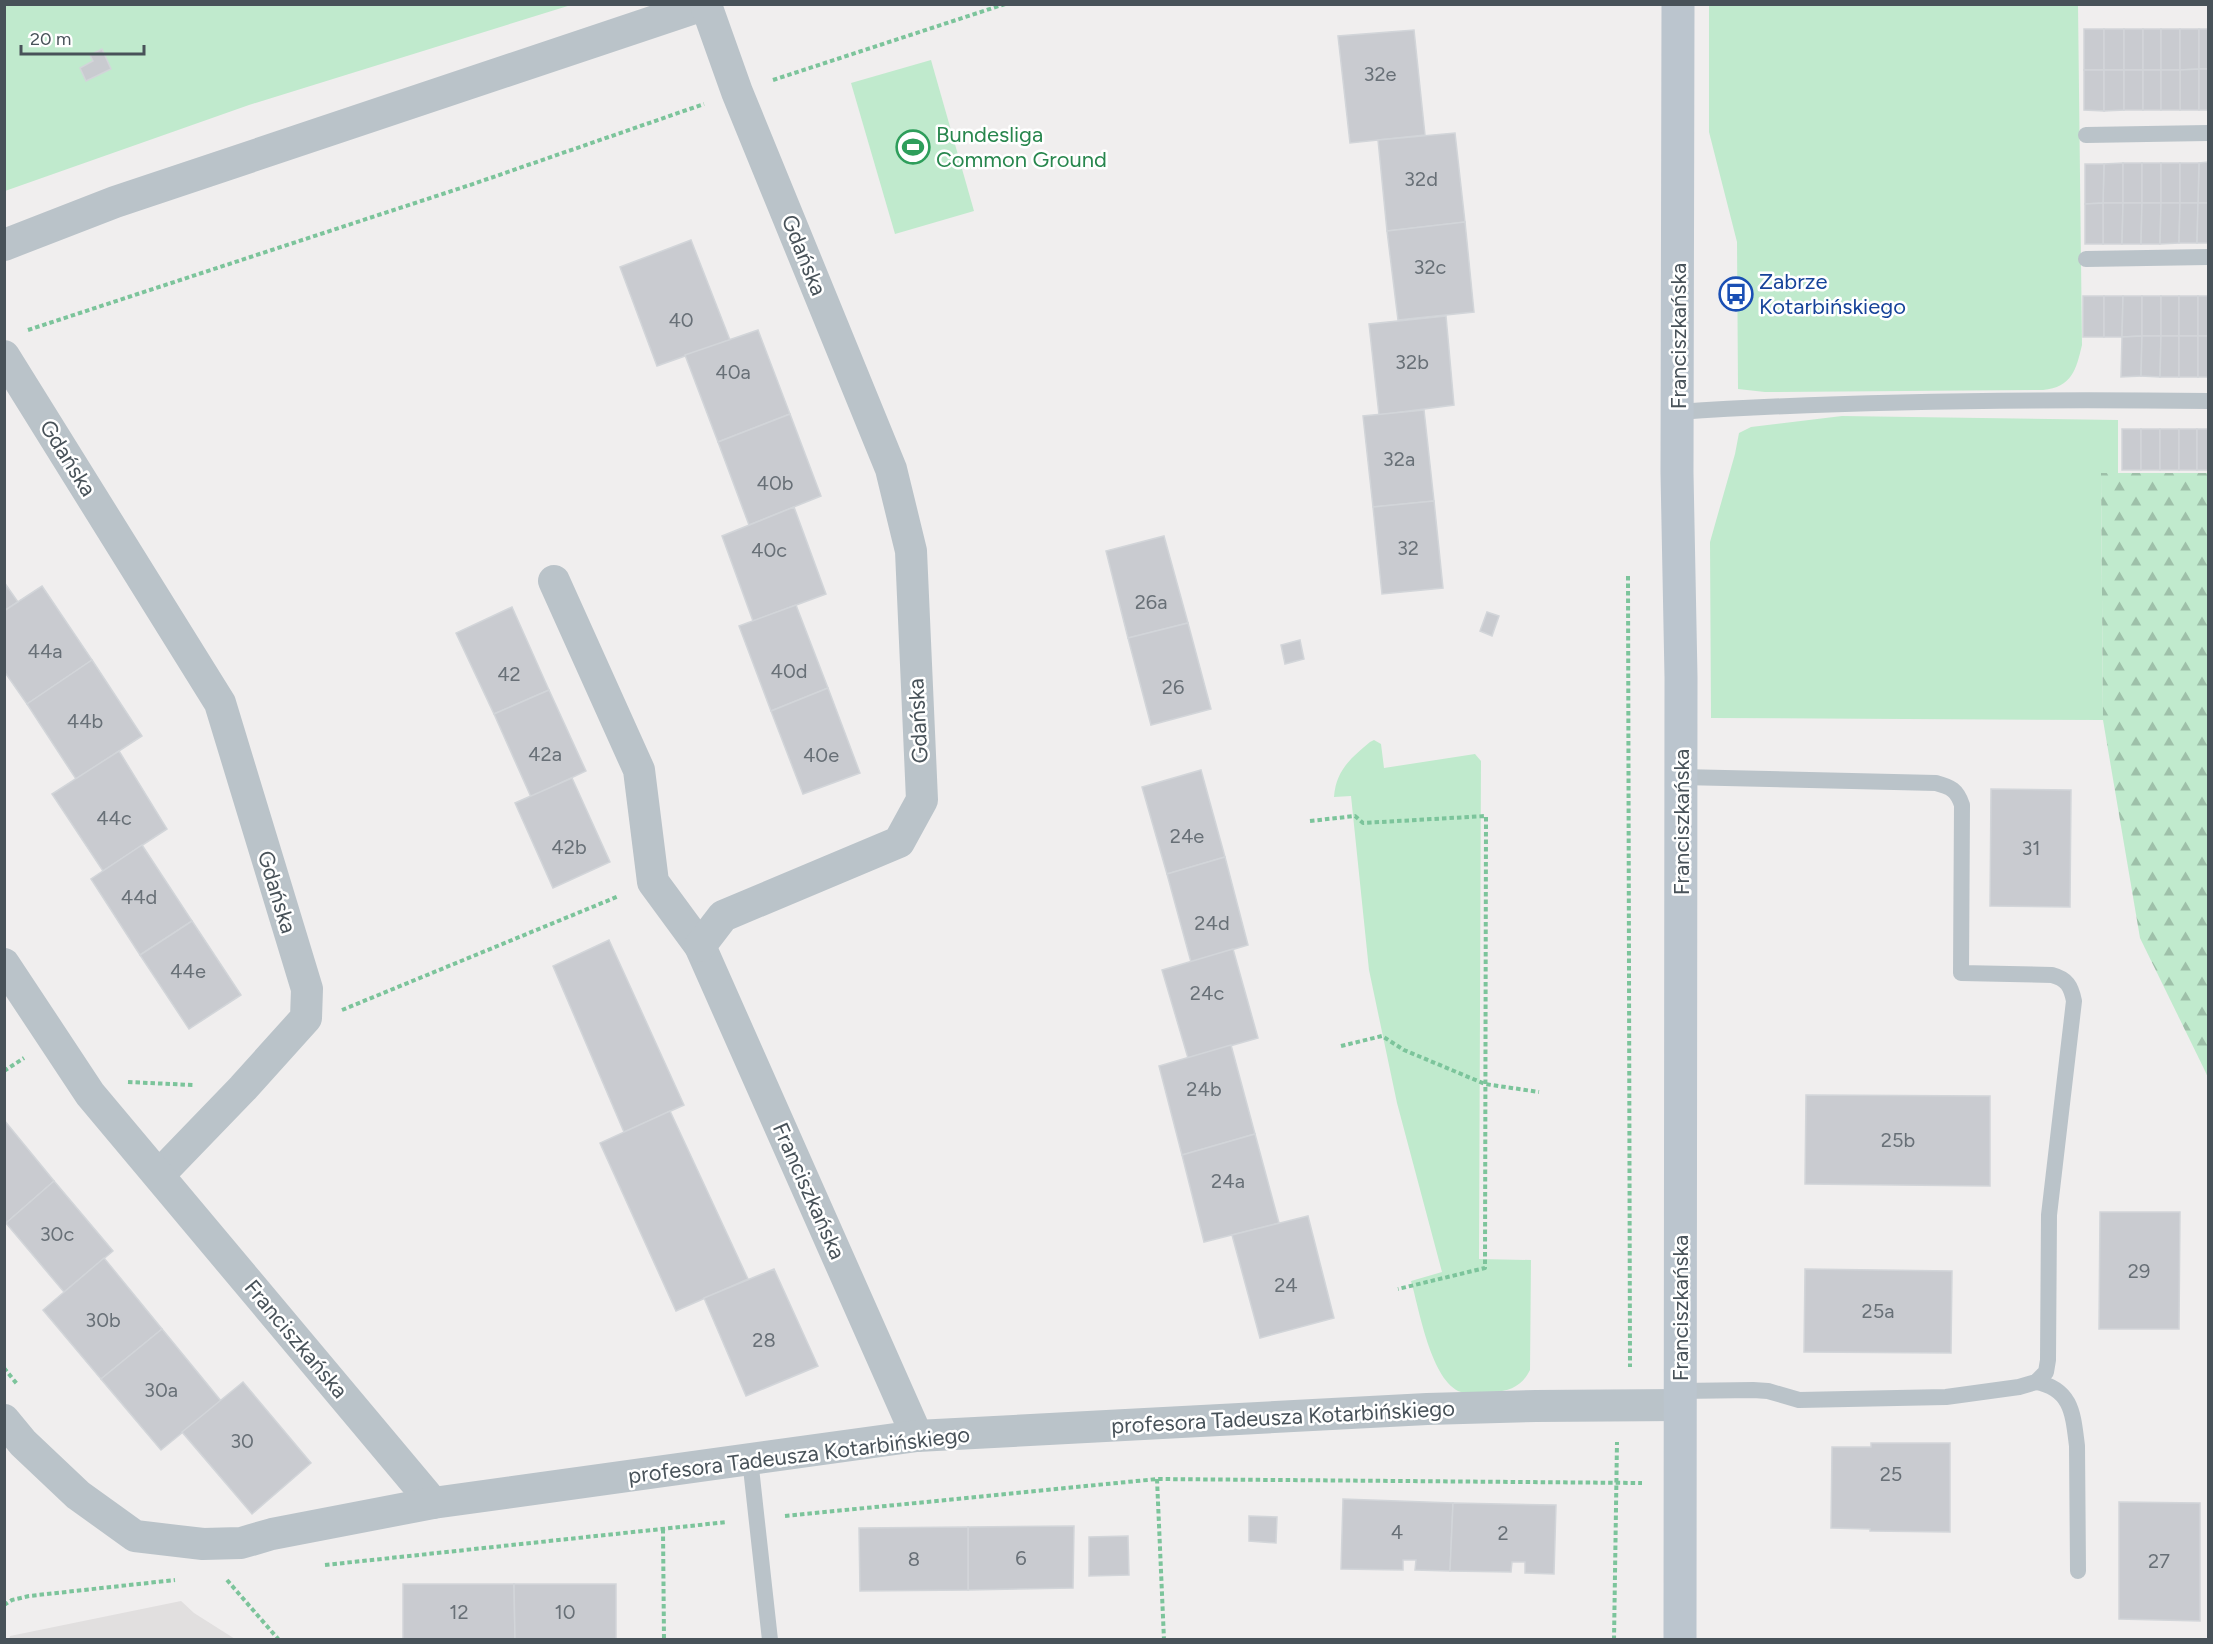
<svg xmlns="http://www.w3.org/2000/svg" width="2213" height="1644" font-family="Figtree,sans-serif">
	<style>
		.education { fill: #e1dfdf }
		.green { fill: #c0eacd }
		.forest { fill: url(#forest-firs) }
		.building { fill: #c9cbd0; stroke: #d2d5d9; stroke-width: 1.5 }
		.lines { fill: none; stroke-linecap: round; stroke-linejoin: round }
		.path { stroke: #7cc49b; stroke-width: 4; stroke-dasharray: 4.5 3; stroke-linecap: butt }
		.lane { stroke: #bac3c9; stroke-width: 16 }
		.street { stroke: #bac3c9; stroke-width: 32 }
		.secondary { stroke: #bbc5ce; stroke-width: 33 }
		.labels { text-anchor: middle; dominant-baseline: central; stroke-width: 5; stroke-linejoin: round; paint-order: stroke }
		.number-label { font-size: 20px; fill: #687077 }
		.leisure-label { font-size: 22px; fill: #27864d; stroke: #fff; text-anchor: start }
		.street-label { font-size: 22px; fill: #485259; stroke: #fff }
		.transit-label { font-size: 22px; fill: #164399; stroke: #fff; text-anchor: start }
	</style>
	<defs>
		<pattern id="forest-firs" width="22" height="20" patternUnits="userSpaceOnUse" patternTransform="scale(1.5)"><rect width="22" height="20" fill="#c0eacd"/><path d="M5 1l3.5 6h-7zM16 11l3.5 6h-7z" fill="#9ec0a9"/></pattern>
	</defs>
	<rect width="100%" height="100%" fill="#f0eeee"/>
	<polygon class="education" points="181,1601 194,1613 235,1639 9,1639 10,1636"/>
	<g class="green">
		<polygon points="4,5 571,5 249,105 5,191"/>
		<path d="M 1709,5 L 2078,5 L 2082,345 C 2076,370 2072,387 2043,390 L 1765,392 L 1738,389 L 1737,242 L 1709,132 Z"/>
		<polygon points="931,60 974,211 895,234 851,83"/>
		<polygon points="1842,416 2118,420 2118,473 2101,474 2103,720 1711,718 1710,542 1735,454 1739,433 1751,427"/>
		<path d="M 1374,740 L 1381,744 L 1384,768 L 1475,754 L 1481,761 L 1479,1259 L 1531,1260 L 1530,1370 C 1522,1386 1510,1391 1493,1392 C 1484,1392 1470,1395 1461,1392 C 1431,1382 1419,1308 1411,1281 L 1442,1272 L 1397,1103 L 1369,970 L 1351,796 L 1334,797 C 1336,770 1351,758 1370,742 Z"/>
	</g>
	<polygon class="forest" points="2101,473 2208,473 2208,1077 2140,938 2103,720"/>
	<g class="building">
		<rect x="2084" y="29" width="20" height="41"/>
		<rect x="2104" y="29" width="20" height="41"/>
		<rect x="2124" y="29" width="19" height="41"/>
		<rect x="2143" y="29" width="18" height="41"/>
		<rect x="2161" y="29" width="19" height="41"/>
		<polygon points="2180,29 2199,29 2199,69 2180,70"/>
		<rect x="2199" y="29" width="9" height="40"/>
		<polygon points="1414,30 1425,135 1350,143 1338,36"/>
		<polygon points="102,49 111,69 86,81 80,68 93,61 90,55"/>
		<polygon points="2199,69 2199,110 2180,110 2180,70"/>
		<rect x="2199" y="69" width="9" height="41"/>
		<polygon points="2084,70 2104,70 2104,111 2084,110"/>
		<polygon points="2104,70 2124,70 2124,110 2104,111"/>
		<rect x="2124" y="70" width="19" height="40"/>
		<rect x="2143" y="70" width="18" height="40"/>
		<rect x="2161" y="70" width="19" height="40"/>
		<polygon points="1455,133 1465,222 1387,231 1378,140"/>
		<polygon points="2208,162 2208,203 2198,203 2199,163"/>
		<polygon points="2123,163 2123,203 2103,203 2104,164"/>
		<rect x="2123" y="163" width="19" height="40"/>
		<rect x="2142" y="163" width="19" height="40"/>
		<rect x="2161" y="163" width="19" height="40"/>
		<polygon points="2180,163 2199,163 2198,203 2180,203"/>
		<polygon points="2085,164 2104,164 2103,203 2085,204"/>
		<polygon points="2103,203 2123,203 2122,244 2103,244"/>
		<polygon points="2103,203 2103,244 2085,244 2085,204"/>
		<polygon points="2123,203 2142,203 2141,244 2122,244"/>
		<polygon points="2142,203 2161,203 2160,244 2141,244"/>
		<polygon points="2161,203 2180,203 2179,243 2160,244"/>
		<polygon points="2180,203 2198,203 2197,243 2179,243"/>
		<polygon points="2198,203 2208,203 2208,243 2197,243"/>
		<polygon points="1465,222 1474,312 1398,320 1387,231"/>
		<polygon points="691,240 730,340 657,366 620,267"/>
		<rect x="2083" y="296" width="21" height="41"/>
		<polygon points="2104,296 2123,296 2122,337 2104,337"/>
		<polygon points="2123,296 2142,296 2142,336 2122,337"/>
		<rect x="2142" y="296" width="19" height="40"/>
		<rect x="2161" y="296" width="18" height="40"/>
		<rect x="2179" y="296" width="19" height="40"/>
		<rect x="2198" y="296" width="10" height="40"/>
		<polygon points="1446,316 1454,405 1379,415 1369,324"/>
		<polygon points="758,330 790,414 718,442 685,355"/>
		<polygon points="2142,336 2141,376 2121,377 2122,337"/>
		<polygon points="2142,336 2161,336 2160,377 2141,376"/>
		<polygon points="2161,336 2179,336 2179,377 2160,377"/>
		<rect x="2179" y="336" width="19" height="41"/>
		<rect x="2198" y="336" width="10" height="41"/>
		<polygon points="1424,410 1434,501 1373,507 1363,416"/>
		<polygon points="790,414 821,496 749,525 718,442"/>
		<rect x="2122" y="429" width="19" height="41"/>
		<rect x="2141" y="429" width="19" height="41"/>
		<rect x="2160" y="429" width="19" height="41"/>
		<rect x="2179" y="429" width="18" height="41"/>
		<rect x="2197" y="429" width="11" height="41"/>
		<polygon points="1434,501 1443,588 1382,594 1373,507"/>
		<polygon points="794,507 826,594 753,621 722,536"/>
		<polygon points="1164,536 1188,623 1128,638 1106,551"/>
		<polygon points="4,582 18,602 4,611"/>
		<polygon points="42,586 92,660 27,704 4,671 4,611"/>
		<polygon points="796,605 828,688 771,711 739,626"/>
		<polygon points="512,607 549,690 494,714 456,633"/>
		<polygon points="1487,612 1499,616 1492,636 1480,631"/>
		<polygon points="1188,623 1211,709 1151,725 1128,638"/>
		<polygon points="1300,640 1304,659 1285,664 1281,645"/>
		<polygon points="92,660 142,736 76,779 27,704"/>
		<polygon points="828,688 860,773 803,794 771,711"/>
		<polygon points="549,690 586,771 531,797 494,714"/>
		<polygon points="119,751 167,829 103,871 52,794"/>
		<polygon points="1201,770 1225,857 1167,874 1142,787"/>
		<polygon points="572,778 610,862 553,888 515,803"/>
		<polygon points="1991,789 2071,790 2070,907 1990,906"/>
		<polygon points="142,845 192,921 140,955 91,879"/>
		<polygon points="1225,857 1248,945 1191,962 1167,874"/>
		<polygon points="192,921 241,995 189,1029 140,955"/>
		<polygon points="609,940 684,1105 624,1132 553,966"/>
		<polygon points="1233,949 1258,1038 1188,1058 1162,970"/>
		<polygon points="1231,1045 1255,1134 1182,1155 1159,1066"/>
		<polygon points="1806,1095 1990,1096 1990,1186 1805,1184"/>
		<polygon points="670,1111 748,1279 676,1311 600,1143"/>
		<polygon points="4,1120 54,1181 6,1223 4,1221"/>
		<polygon points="1255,1134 1279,1223 1204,1242 1182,1155"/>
		<polygon points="54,1181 113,1251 64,1292 6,1223"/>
		<polygon points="2100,1212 2180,1212 2179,1329 2099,1329"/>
		<polygon points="1308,1216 1334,1318 1260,1338 1232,1235"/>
		<polygon points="104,1258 162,1329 101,1379 43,1310"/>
		<polygon points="774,1269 818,1366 746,1396 704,1298"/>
		<polygon points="1805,1269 1952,1271 1951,1353 1804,1352"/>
		<polygon points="162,1329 221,1401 161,1450 101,1379"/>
		<polygon points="243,1382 311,1463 252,1514 182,1432"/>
		<polygon points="1871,1443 1950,1443 1950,1532 1870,1531 1870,1529 1831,1528 1832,1447 1871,1447"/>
		<polygon points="1343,1499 1453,1503 1450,1571 1415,1570 1416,1560 1403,1560 1403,1570 1341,1569"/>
		<polygon points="2119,1502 2200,1503 2200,1621 2119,1619"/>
		<polygon points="1453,1503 1556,1505 1554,1574 1525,1573 1525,1562 1512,1562 1511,1572 1450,1571"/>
		<polygon points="1249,1516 1277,1517 1276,1543 1249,1541"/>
		<polygon points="1074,1526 1073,1588 968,1590 968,1527"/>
		<polygon points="968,1527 968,1590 860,1591 859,1528"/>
		<polygon points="1128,1536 1129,1575 1089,1576 1089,1537"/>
		<polygon points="403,1584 514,1584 515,1640 403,1640"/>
		<polygon points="514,1584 616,1584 616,1640 515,1640"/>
	</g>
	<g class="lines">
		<g class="path">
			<polyline points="773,80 1005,4"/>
			<polyline points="28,330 476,183 704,104"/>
			<polyline points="1628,576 1630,1367"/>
			<polyline points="1310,821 1355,816 1363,823 1486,816 1485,1268 1398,1289"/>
			<polyline points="342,1010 619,896"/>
			<polyline points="1341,1046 1382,1036 1404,1050 1485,1084 1539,1092"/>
			<polyline points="4,1071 24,1058"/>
			<polyline points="128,1082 193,1085"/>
			<polyline points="4,1368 17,1384"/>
			<polyline points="1157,1479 1164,1640"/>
			<polyline points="785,1516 1157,1479 1642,1483"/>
			<polyline points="663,1529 664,1640"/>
			<polyline points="325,1565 727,1522"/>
			<polyline points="227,1580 279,1640"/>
			<polyline points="4,1605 12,1600 29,1596 175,1580"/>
			<polyline points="1614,1640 1617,1442"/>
		</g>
		<g class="lane">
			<polyline points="2086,135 2208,133"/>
			<polyline points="2086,259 2208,257"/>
			<path d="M 1678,412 C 1854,400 2032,399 2208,401"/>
			<path d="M 2036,1382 C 2072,1389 2073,1414 2077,1446 L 2078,1571"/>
			<path d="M 1680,1391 L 1753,1390 L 1768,1391 L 1799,1400 L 1946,1397 L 2019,1387 L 2036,1382 L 2046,1372 L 2048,1360 L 2049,1215 L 2074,1001 C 2071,986 2067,979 2052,975 L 1961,973 L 1962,805 C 1957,790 1951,787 1936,783 L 1681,777"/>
			<polyline points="750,1459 770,1640"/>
		</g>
		<g class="street">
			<polyline points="4,245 115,202 706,4"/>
			<polyline points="4,356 220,703 307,989 306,1018 243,1088 159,1175"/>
			<polyline points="554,581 639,770 653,882 700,946 917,1436"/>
			<polyline points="700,946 723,916 899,842 922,800 911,551 891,469 737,92 706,5"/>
			<polyline points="4,964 90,1094 433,1503"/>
			<polyline points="4,1420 23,1443 78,1495 135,1536 203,1544 241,1543 272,1534 433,1503 917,1436 1427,1409 1536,1406 1680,1405"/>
		</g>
		<polyline class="secondary" points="1678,4 1677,473 1681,677 1680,1640"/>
	</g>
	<defs>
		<g id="stadium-ring" transform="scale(1.725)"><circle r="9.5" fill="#fff" stroke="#2e9e5b" stroke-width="1.5"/><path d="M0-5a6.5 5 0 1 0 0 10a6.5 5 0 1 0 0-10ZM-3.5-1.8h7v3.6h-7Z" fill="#2e9e5b"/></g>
		<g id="bus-ring" transform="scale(1.725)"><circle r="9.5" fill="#fff" stroke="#1a4fb4" stroke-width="1.5"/><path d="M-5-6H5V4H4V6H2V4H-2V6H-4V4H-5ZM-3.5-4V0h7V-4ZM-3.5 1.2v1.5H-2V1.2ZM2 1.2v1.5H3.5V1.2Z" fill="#1a4fb4"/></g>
	</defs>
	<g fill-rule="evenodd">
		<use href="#stadium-ring" x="913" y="147"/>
		<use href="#bus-ring" x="1736" y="294"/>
	</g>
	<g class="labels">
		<g class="number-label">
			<text x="1380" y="74">32e</text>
			<text x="1421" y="179">32d</text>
			<text x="1430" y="267">32c</text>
			<text x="681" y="320">40</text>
			<text x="1412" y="362">32b</text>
			<text x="733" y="372">40a</text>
			<text x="1399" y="459">32a</text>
			<text x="775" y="483">40b</text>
			<text x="1408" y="548">32</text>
			<text x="769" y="550">40c</text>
			<text x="1151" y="602">26a</text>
			<text x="45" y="651">44a</text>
			<text x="789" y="671">40d</text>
			<text x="509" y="674">42</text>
			<text x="1173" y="687">26</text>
			<text x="85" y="721">44b</text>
			<text x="545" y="754">42a</text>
			<text x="821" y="755">40e</text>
			<text x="114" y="818">44c</text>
			<text x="1187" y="836">24e</text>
			<text x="569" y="847">42b</text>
			<text x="2031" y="848">31</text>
			<text x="139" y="897">44d</text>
			<text x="1212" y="923">24d</text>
			<text x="188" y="971">44e</text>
			<text x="1207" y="993">24c</text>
			<text x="1204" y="1089">24b</text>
			<text x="1898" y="1140">25b</text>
			<text x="1228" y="1181">24a</text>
			<text x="57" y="1234">30c</text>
			<text x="2139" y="1271">29</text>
			<text x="1286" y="1285">24</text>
			<text x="1878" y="1311">25a</text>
			<text x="103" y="1320">30b</text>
			<text x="764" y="1340">28</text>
			<text x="161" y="1390">30a</text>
			<text x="242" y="1441">30</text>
			<text x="1891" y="1474">25</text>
			<text x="1397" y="1532">4</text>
			<text x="1503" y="1533">2</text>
			<text x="1021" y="1558">6</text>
			<text x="914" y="1559">8</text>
			<text x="2159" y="1561">27</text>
			<text x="459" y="1612">12</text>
			<text x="565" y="1612">10</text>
		</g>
		<g class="leisure-label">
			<text x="936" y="134">Bundesliga<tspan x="936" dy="25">Common Ground</tspan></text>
		</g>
		<g class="street-label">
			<text transform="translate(804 255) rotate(68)">Gdańska</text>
			<text transform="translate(1678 336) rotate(-90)">Franciszkańska</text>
			<text transform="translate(68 458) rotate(58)">Gdańska</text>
			<text transform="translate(918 721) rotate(-93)">Gdańska</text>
			<text transform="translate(1681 822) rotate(-90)">Franciszkańska</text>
			<text transform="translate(277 892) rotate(73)">Gdańska</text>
			<text transform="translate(809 1191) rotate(66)">Franciszkańska</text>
			<text transform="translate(1680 1308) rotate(-90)">Franciszkańska</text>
			<text transform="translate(296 1339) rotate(50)">Franciszkańska</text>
			<text transform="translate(1283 1417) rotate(-3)">profesora Tadeusza Kotarbińskiego</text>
			<text transform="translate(799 1455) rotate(-7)">profesora Tadeusza Kotarbińskiego</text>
		</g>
		<g class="transit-label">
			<text x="1759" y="281">Zabrze<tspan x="1759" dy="25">Kotarbińskiego</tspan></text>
		</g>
	</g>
	<rect width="2213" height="1644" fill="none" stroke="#485259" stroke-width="12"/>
	<path d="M21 45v9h123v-9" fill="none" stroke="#485259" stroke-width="3"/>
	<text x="30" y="45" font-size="18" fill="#485259" stroke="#ffffff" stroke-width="4.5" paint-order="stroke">20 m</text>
</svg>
